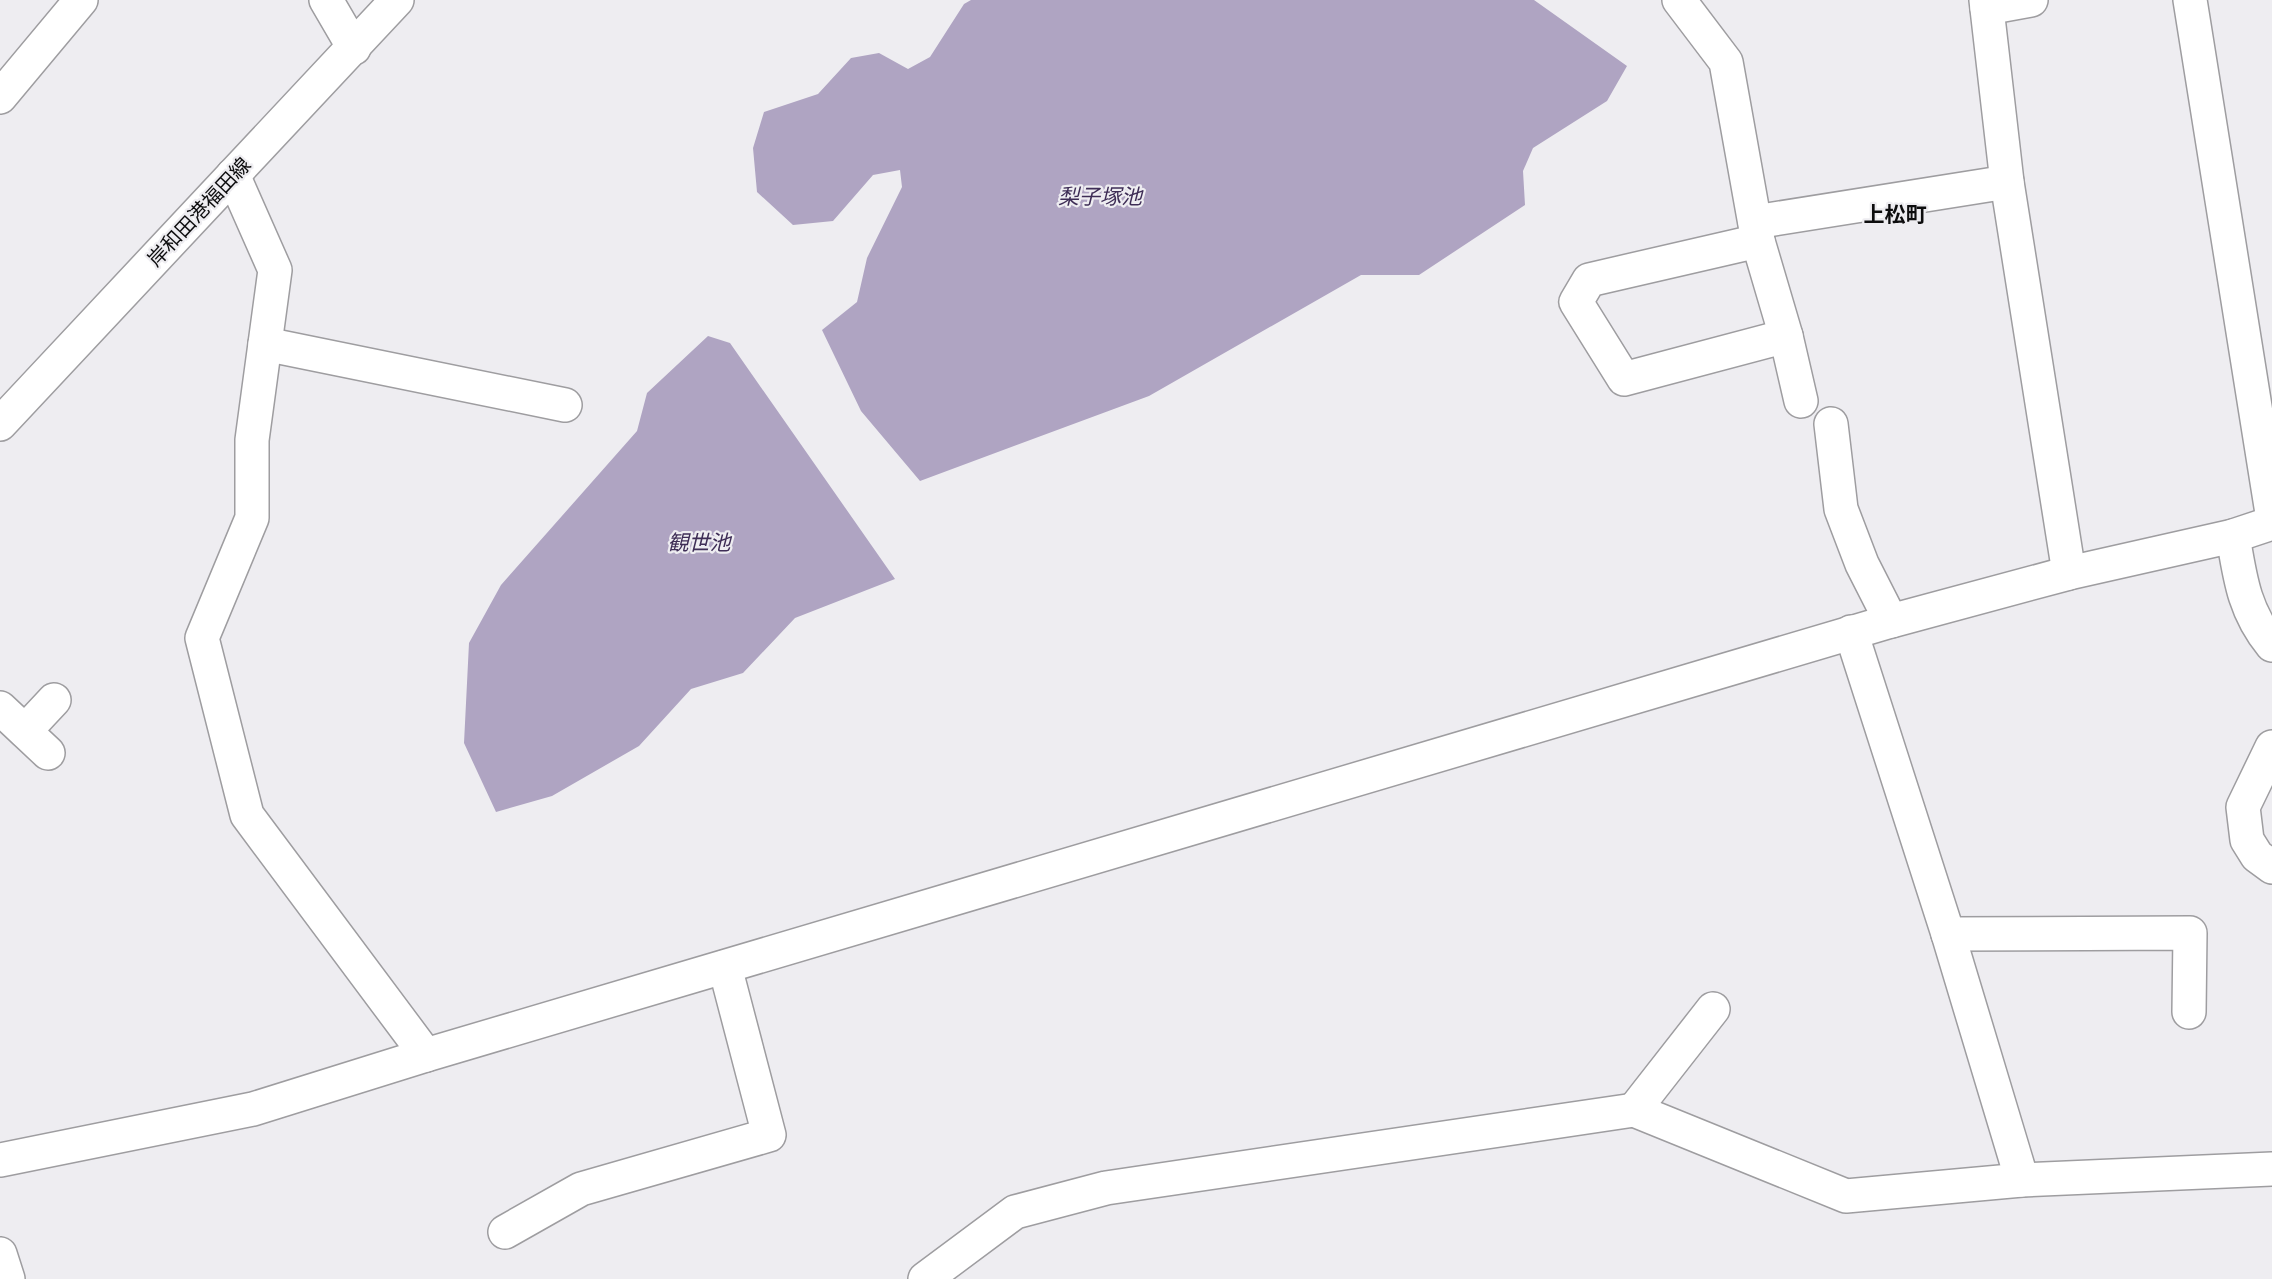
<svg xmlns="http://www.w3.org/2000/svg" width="2272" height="1279" font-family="'DM Sans','Noto Sans JP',sans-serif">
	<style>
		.water { fill: #afa4c2 }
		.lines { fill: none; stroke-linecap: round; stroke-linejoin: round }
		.minor-casing { stroke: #9e9da0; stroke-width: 36 }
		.minor { stroke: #fff; stroke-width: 33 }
		.labels { text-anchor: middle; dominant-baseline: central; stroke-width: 4.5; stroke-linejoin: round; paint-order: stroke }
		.street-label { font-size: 20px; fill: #0d0d0e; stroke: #eeedf1 }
		.water-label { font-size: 21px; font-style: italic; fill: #3e2d56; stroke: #eeedf1 }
		.neighbourhood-label { font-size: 21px; font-weight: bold; fill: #0d0d0e; stroke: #eeedf1 }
	</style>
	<rect width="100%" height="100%" fill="#eeedf1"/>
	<g class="water">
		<polygon points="971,0 1534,0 1627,66 1607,101 1533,148 1523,171 1525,205 1419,275 1361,275 1149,396 920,481 861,411 822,330 857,302 867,258 902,187 900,170 873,175 833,221 793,225 757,192 753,148 764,112 818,94 851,58 879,53 908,69 930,57 964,4"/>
		<polygon points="708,336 730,343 895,579 795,618 743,673 691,689 639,746 552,796 496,812 464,743 469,643 501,585 637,431 647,393"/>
	</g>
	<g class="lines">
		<g class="minor-casing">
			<g id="minor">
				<polyline points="326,0 354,48"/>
				<polyline points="1679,0 1726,62 1758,241 1786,336 1801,401"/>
				<polyline points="1986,0 2007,182 2069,573"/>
				<polyline points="2190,0 2272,513"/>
				<polyline points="1987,8 2031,0"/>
				<polyline points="0,97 81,0"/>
				<polyline points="233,175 275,270 252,440 252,518 202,638 247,815 426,1055"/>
				<polyline points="1755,222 2007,182"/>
				<polyline points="1758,241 1589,280 1576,302 1624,379 1786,336"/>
				<polyline points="265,344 565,405"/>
				<polyline points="0,424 397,0"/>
				<polyline points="1831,424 1841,509 1862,564 1891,621"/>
				<path d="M 2233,536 C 2240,578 2244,611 2272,645"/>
				<polyline points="1851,632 1948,934 2022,1180"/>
				<polyline points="0,708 48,753"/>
				<polyline points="25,731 54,700"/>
				<polyline points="2272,747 2243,807 2247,840 2257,856 2272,867"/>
				<polyline points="1948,934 2190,933 2189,1012"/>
				<polyline points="1634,1110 1713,1009"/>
				<polyline points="0,1160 253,1109 426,1055 1891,621 2069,573 2233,536 2272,523"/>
				<polyline points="505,1232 581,1189 769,1135 725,967"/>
				<polyline points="0,1254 8,1279"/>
				<polyline points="925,1279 1015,1212 1106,1188 1634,1110 1846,1196 2022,1180 2272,1169"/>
			</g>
		</g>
		<use href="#minor" class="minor"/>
	</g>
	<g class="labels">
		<g class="street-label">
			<text transform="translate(199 212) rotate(-47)">岸和田港福田線</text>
		</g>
		<g class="water-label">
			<text x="1100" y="197">梨子塚池</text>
			<text x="699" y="543">観世池</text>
		</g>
		<g class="neighbourhood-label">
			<text x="1895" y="215">上松町</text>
		</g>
	</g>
</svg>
